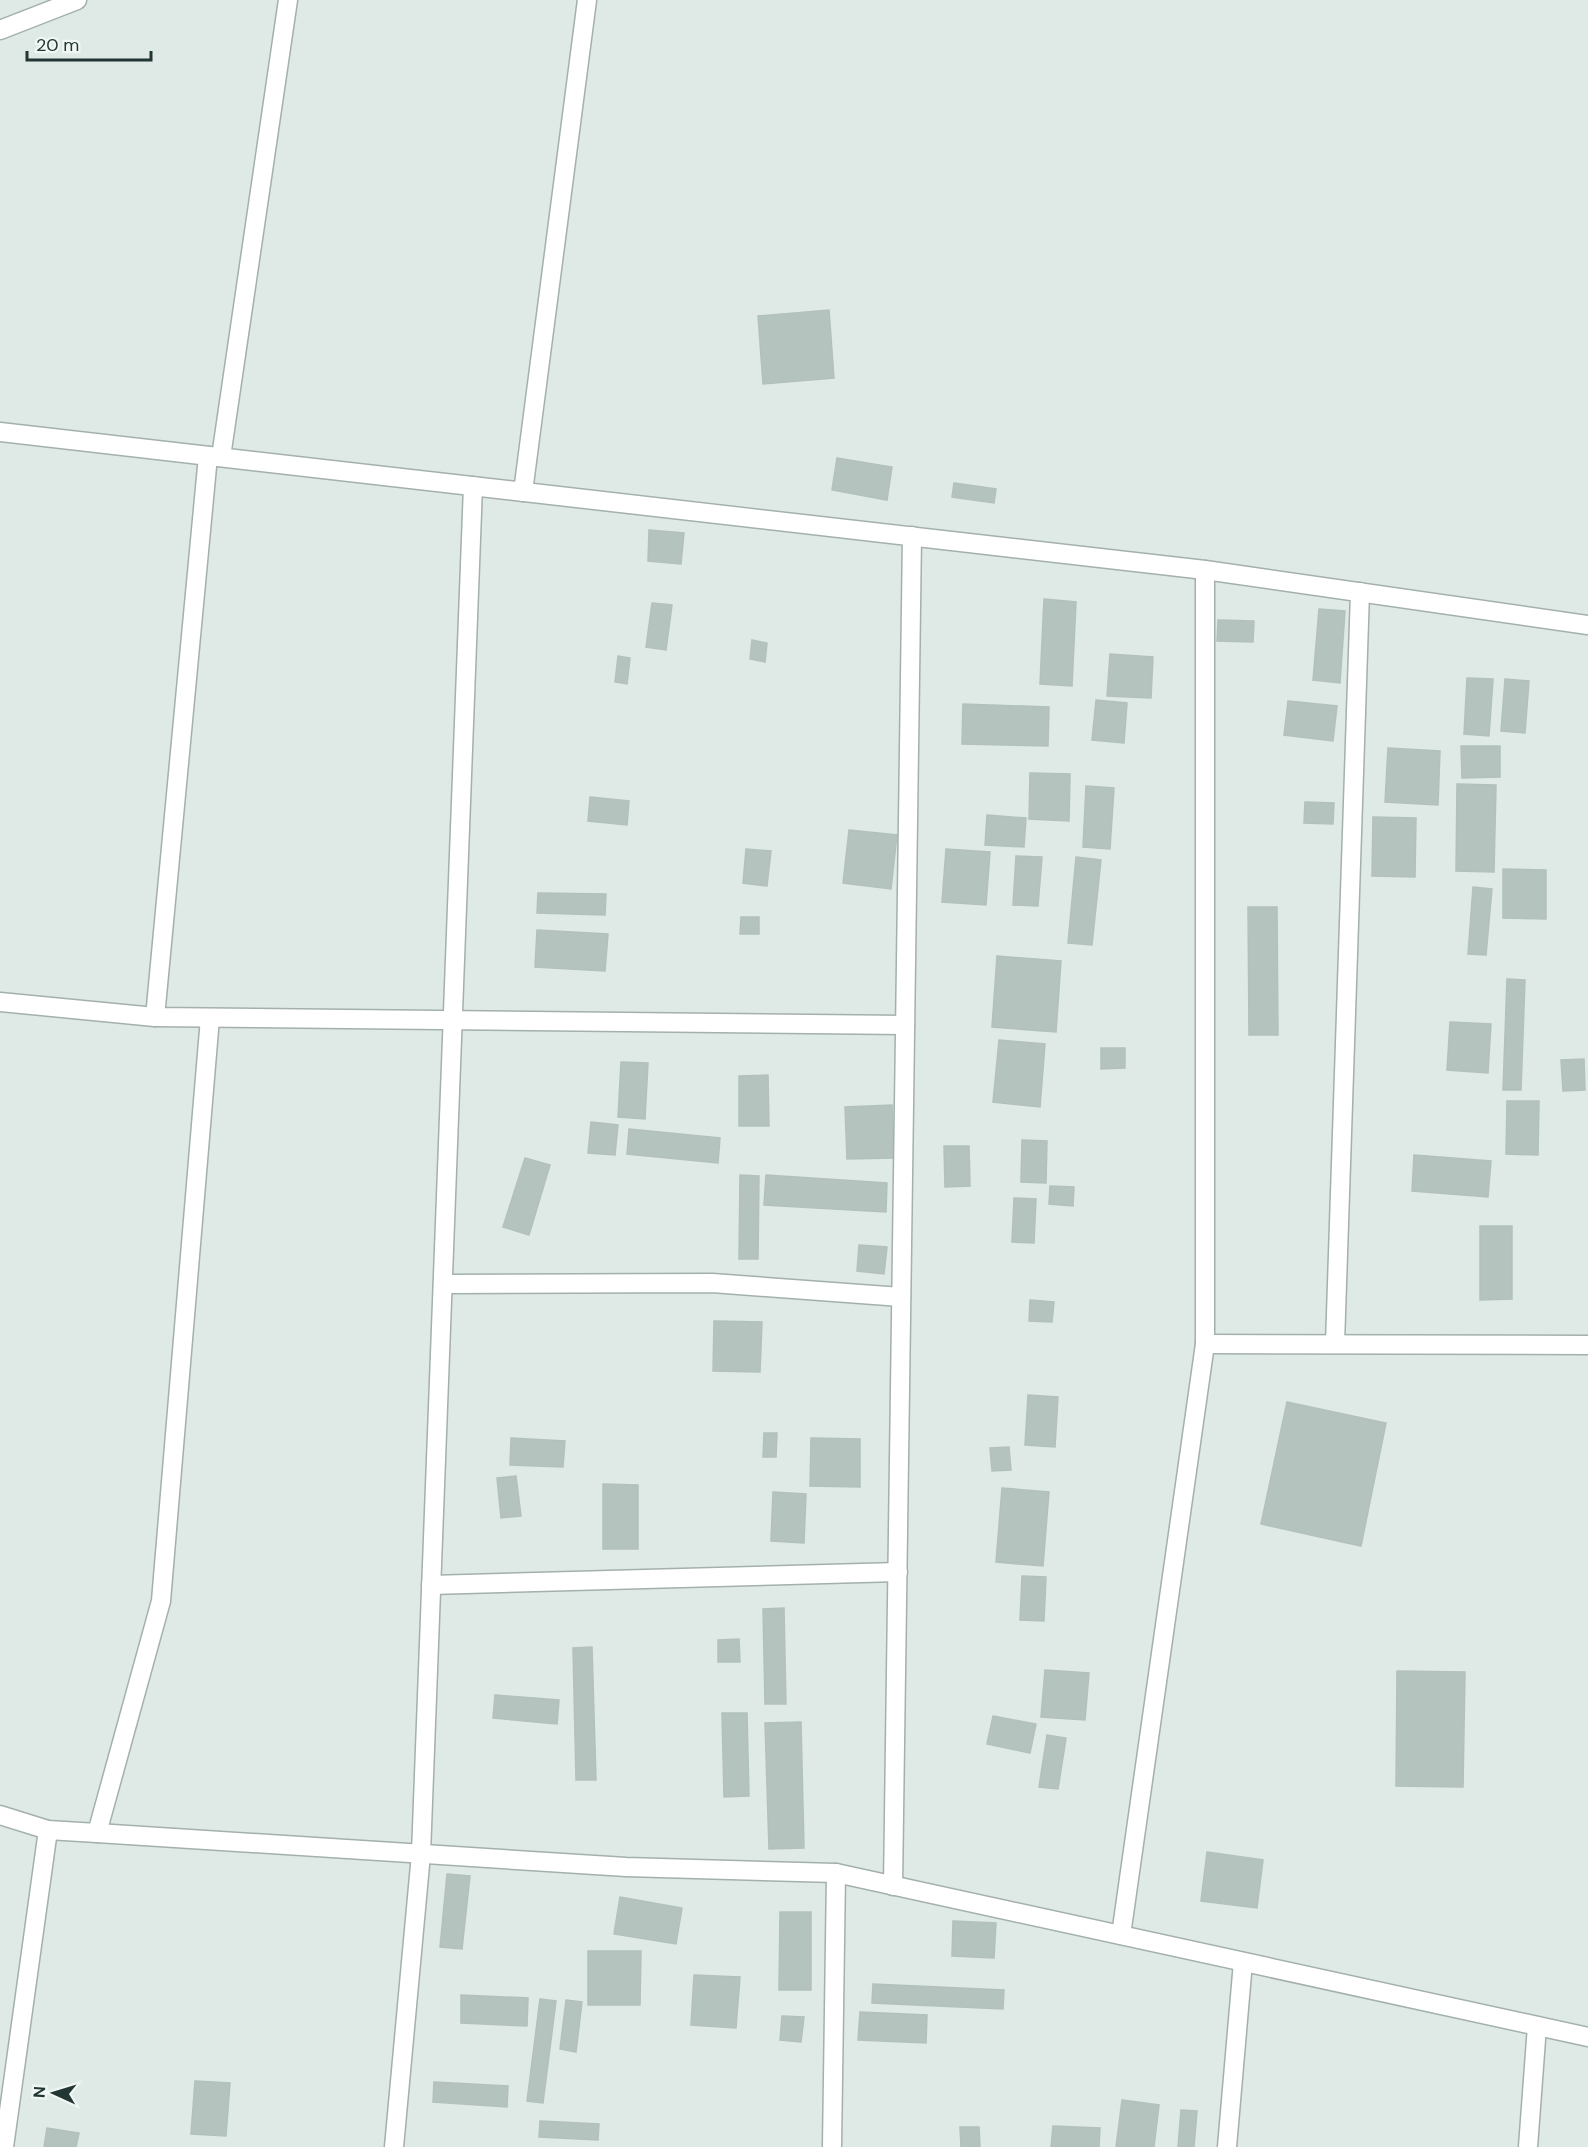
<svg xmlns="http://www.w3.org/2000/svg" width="1588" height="2147" font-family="'DM Sans',sans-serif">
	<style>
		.building { fill: #b5c3be; stroke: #b2c1bc; stroke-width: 1.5 }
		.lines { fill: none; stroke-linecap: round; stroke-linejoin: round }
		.minor-casing { stroke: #a3b0ac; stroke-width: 21 }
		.minor { stroke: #fff; stroke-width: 18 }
	</style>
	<rect width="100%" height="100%" fill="#dfe9e5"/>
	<g class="building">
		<polygon points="829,310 834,378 763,384 758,316"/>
		<polygon points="837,458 892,467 887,500 832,490"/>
		<polygon points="954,483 996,489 994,503 952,497"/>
		<polygon points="649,530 684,533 681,564 648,561"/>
		<polygon points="1044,599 1076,602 1072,686 1040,684"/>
		<polygon points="652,603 672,605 666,650 646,647"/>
		<polygon points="1319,609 1345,611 1340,683 1313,680"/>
		<polygon points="1218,620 1254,621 1253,642 1217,641"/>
		<polygon points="752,640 767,643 765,662 750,659"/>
		<polygon points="1110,654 1153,657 1151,698 1107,696"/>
		<polygon points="618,656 630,658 627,684 615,682"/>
		<polygon points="1467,678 1493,679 1489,736 1464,734"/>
		<polygon points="1505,679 1529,681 1525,733 1501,731"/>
		<polygon points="1096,700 1127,703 1124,743 1092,740"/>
		<polygon points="1288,701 1337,706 1333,741 1284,735"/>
		<polygon points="963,704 1049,707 1048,746 962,744"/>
		<polygon points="1461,746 1500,746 1500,777 1462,778"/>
		<polygon points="1388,748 1440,751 1438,805 1385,802"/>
		<polygon points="1030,773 1070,774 1069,821 1029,819"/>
		<polygon points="1457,784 1496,785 1494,872 1456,871"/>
		<polygon points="1086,786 1114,788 1110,849 1083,847"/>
		<polygon points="590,797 629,801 627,825 588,821"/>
		<polygon points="1305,802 1334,803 1333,824 1304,823"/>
		<polygon points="987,815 1026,818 1024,847 985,845"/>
		<polygon points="1373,817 1416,818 1415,877 1372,876"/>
		<polygon points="849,830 897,835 891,889 843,883"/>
		<polygon points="746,849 771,851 767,886 743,883"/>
		<polygon points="946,849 990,852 986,905 942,902"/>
		<polygon points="1016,856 1042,857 1038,906 1013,905"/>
		<polygon points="1076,857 1101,860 1092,945 1068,943"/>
		<polygon points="1503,869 1546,870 1546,919 1503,918"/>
		<polygon points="1473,887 1492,889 1486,955 1468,954"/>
		<polygon points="538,893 606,894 605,915 537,913"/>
		<polygon points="1248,907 1277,907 1278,1035 1249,1035"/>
		<polygon points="741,917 759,917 759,934 740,934"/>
		<polygon points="537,930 608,934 605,971 535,967"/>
		<polygon points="997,956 1061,961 1056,1032 992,1027"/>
		<polygon points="1507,979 1525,980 1521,1090 1503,1090"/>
		<polygon points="1450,1022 1491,1024 1488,1073 1447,1070"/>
		<polygon points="999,1040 1045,1044 1040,1107 993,1102"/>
		<polygon points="1101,1048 1125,1048 1125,1068 1101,1069"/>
		<polygon points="1584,1059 1585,1090 1563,1091 1561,1060"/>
		<polygon points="621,1062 648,1063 645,1119 618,1117"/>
		<polygon points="768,1075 769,1126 739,1126 739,1076"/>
		<polygon points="1507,1101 1539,1101 1538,1155 1506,1154"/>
		<polygon points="892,1105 894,1158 847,1159 845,1107"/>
		<polygon points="591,1122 618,1125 615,1155 588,1153"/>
		<polygon points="629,1129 720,1138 718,1163 627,1154"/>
		<polygon points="1022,1140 1047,1141 1046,1183 1021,1182"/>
		<polygon points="944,1146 969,1146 970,1186 945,1187"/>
		<polygon points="1414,1155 1491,1161 1488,1197 1412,1191"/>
		<polygon points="525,1158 550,1165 529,1235 503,1227"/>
		<polygon points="740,1175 759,1176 758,1259 739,1259"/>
		<polygon points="766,1175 887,1183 886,1212 764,1205"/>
		<polygon points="1050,1186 1074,1187 1073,1206 1049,1204"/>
		<polygon points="1014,1198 1036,1199 1034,1243 1012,1242"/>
		<polygon points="1480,1226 1512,1226 1512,1299 1480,1300"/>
		<polygon points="859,1245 887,1247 884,1274 857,1271"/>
		<polygon points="1030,1300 1054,1302 1052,1322 1029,1321"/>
		<polygon points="714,1321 762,1322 760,1372 713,1371"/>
		<polygon points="1028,1395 1058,1397 1055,1447 1025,1445"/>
		<polygon points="1287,1402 1386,1423 1361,1546 1261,1524"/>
		<polygon points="764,1433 777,1433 776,1457 763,1457"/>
		<polygon points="511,1438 565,1441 563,1467 510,1465"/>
		<polygon points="811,1438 860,1439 860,1487 810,1486"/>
		<polygon points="1009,1447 1011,1470 992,1471 990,1448"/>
		<polygon points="516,1476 521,1516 501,1518 497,1478"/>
		<polygon points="603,1484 638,1485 638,1549 603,1549"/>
		<polygon points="1002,1488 1049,1492 1043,1566 996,1562"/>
		<polygon points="773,1492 806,1494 804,1543 771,1541"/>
		<polygon points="1022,1576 1046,1577 1044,1621 1020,1620"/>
		<polygon points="784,1608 786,1704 765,1704 763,1609"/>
		<polygon points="739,1639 740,1662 718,1662 718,1640"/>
		<polygon points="592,1647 596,1780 576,1780 573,1648"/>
		<polygon points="1045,1670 1089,1673 1085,1720 1041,1717"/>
		<polygon points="1397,1671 1465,1672 1463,1787 1396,1786"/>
		<polygon points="495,1695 559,1700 557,1724 493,1718"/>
		<polygon points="722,1713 747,1713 749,1796 724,1797"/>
		<polygon points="993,1716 1036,1724 1030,1753 987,1744"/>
		<polygon points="801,1722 804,1848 769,1849 765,1723"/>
		<polygon points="1047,1735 1066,1738 1058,1789 1039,1787"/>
		<polygon points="1207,1852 1263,1860 1257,1908 1201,1901"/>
		<polygon points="447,1874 470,1876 462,1949 440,1947"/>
		<polygon points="620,1897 682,1908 676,1944 614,1934"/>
		<polygon points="780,1912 811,1912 811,1990 779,1990"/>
		<polygon points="953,1921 996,1923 994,1958 952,1956"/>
		<polygon points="588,1951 641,1951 640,2005 588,2005"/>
		<polygon points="694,1975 740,1977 736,2028 691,2025"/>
		<polygon points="873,1984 1004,1990 1003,2009 872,2003"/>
		<polygon points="461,1995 528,1998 527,2026 461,2023"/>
		<polygon points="540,1999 556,2001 543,2103 527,2101"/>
		<polygon points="566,2000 582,2002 576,2052 560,2049"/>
		<polygon points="860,2012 927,2015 926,2043 858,2040"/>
		<polygon points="782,2016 804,2017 801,2042 780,2040"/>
		<polygon points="195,2081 230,2083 226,2136 191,2134"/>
		<polygon points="434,2082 508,2086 507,2107 433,2102"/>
		<polygon points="1122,2100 1159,2105 1154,2147 1116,2147"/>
		<polygon points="1181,2110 1197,2111 1194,2147 1178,2147"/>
		<polygon points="540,2121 599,2124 598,2140 539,2137"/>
		<polygon points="1053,2126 1100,2128 1099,2147 1051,2147"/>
		<polygon points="960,2127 979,2127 980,2147 961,2147"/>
		<polygon points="47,2128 79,2133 76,2147 44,2147"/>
	</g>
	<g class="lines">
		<g class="minor-casing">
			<g id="minor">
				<polyline points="0,30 77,0"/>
				<polyline points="0,432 1205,570 1588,625"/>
				<polyline points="221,457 288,0"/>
				<polyline points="523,492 587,0"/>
				<polyline points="0,1002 155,1017 905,1025"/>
				<polyline points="155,1017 208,456"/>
				<polyline points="443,1284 712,1283 901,1297"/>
				<polyline points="1205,1344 1588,1345"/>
				<polyline points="1335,1344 1360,592"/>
				<polyline points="431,1585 898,1572"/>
				<polyline points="0,1815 48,1830 97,1833 626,1867 836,1873 1588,2037"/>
				<polyline points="97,1833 161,1601 210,1018"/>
				<polyline points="893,1886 912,536"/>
				<polyline points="1121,1935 1205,1344 1205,570"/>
				<polyline points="4,2147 48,1830"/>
				<polyline points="394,2147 421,1854 473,486"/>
				<polyline points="832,2147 836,1873"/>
				<polyline points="1227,2147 1243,1962"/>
				<polyline points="1528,2147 1537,2026"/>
			</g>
		</g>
		<use href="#minor" class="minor"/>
	</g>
	<g transform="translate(54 2093) rotate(274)" stroke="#eff6f3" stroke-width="4.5" paint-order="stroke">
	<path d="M0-4.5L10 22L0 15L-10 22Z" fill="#223733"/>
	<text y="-9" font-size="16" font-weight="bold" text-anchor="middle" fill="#223733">N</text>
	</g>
	<path d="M27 51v9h124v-9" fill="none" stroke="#223733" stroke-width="3"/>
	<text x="36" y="51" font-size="18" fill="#223733" stroke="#eff6f3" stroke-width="4.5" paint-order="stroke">20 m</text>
</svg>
